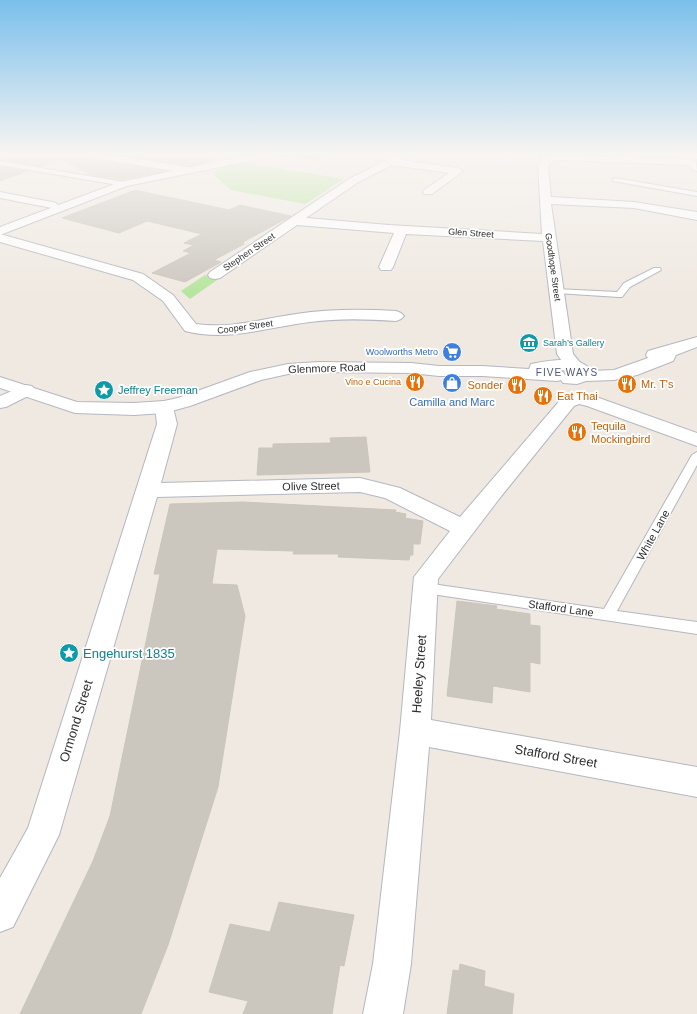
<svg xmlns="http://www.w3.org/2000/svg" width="697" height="1014" font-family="Helvetica,sans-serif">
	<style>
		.green { fill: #b6e59e }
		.building { fill: #cbc7bf; stroke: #cbc5ba }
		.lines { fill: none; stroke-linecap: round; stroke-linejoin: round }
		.lane-casing { stroke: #b4b7c1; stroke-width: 2 }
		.street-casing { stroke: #b4b7c1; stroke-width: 2 }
		.secondary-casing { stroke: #b4b7c1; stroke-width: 2 }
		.lane { fill: #fff; fill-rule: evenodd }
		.street { fill: #fff; fill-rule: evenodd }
		.secondary { fill: #fff; fill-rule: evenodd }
		.labels { text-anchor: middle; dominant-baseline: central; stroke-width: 3.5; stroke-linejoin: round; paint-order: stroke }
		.far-street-label { font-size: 9px; fill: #2e2e2e; stroke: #fff }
		.far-culture-label { font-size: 9px; fill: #0d838f; stroke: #fff; text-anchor: start }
		.far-shop-label { font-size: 9px; fill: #366cbe; stroke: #fff; text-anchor: end }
		.far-food-label { font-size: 9px; fill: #c56008; stroke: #fff; text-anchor: end }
		.far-neighbourhood-label { font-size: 10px; letter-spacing: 1px; fill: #4d5680; stroke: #fff }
		.street-label { font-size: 11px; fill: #2e2e2e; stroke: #fff }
		.food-label { font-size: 11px; fill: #c56008; stroke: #fff; text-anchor: start }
		.culture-label { font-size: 11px; fill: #0d838f; stroke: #fff; text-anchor: start }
		.shop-label { font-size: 11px; fill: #366cbe; stroke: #fff }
		.near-culture-label { font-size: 13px; fill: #0d838f; stroke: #fff; text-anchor: start }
		.near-street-label { font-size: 13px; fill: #2e2e2e; stroke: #fff }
	</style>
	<rect width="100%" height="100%" fill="#efe9e1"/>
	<g class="green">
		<polygon points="322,154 327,155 317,161 278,155"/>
		<polygon points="245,163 344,179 329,188 329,189 305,204 231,190 214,175 216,171 224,167"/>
		<polygon points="205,275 220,278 190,299 181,291"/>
	</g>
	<g class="building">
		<polygon points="15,154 82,154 88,158 165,171 122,180 92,175 62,159 41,166 0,160"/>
		<polygon points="117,154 212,154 213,161 188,166"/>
		<polygon points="0,167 28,171 0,181"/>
		<polygon points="135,190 229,210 240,205 291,216 243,242 244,244 214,260 221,262 185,282 152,273 191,253 183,251 194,245 184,243 202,234 147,221 119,233 62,218"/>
		<polygon points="366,437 370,472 257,475 259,448 273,448 273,444 331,443 330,438"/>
		<polygon points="243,502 396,510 395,512 406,514 405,518 423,521 420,544 413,544 413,555 410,555 409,560 338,557 339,554 293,554 294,551 217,549 212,584 237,585 245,616 218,787 168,945 141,1014 20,1014 93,861 110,816 160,574 154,574 170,504"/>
		<polygon points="457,601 497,606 496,609 530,614 530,625 540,626 540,664 530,662 530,692 493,686 492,703 447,696"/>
		<polygon points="279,902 354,915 344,966 340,965 332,1014 243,1014 248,1001 209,992 230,924 270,932"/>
		<polygon points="460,964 485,971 484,986 514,994 512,1014 447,1014 453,970 459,971"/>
	</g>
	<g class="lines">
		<g class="lane-casing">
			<g id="lane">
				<polygon points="0,161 124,182 127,184 124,186 0,165"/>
				<polygon points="615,178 697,192 697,196 613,181 613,179"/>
				<polygon points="654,268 660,268 661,270 630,287 622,297 619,297 556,293 552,291 556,289 617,292 624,283"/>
				<polygon points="697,452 697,465 617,611 697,622 697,634 425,593 420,592 418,588 420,584 425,583 604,609 692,455"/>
			</g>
		</g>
		<g class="street-casing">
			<g id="street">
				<polygon points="83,154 107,154 187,167 192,170 187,173 88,157"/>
				<path d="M 225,154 L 252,154 L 257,157 C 252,162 231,159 225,154 Z"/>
				<polygon points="398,154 411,154 401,160 458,168 463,171 432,194 424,194 423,192 424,190 449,173 392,165 357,183 306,218 389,225 542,234 538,166 542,159 539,154 683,159 696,161 697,171 693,170 690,166 683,165 562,160 553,161 548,166 551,197 634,202 697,212 697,220 634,208 551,204 573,354 583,366 580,370 574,371 568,370 557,354 543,241 406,234 393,267 391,270 381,270 379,267 394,233 297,225 220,278 215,279 210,278 208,275 210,272 349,179"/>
				<polygon points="0,192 52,202 56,203 58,205 56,207 52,208 0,198"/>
				<path d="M 0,234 L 143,274 L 173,295 L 196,324 C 230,329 262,319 296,314 C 329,309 362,309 396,311 L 401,313 L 404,316 L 401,319 L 396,321 C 367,319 339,318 310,322 C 269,327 227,342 185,331 L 163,301 L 133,280 L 0,242 Z"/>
				<polygon points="26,385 32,386 35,390 32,394 6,407 0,408 0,396"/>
				<polygon points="578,393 599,398 697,433 697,446 587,406 579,404 574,406 499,499 438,579 431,720 697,767 697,797 429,747 411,964 403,1014 363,1014 373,964 400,731 414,577 450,531 385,498 360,492 157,497 59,835 13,927 0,932 0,878 28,828 157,424 155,407 157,403 164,401 171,403 173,407 177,424 161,483 360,478 400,488 460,517 562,398"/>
			</g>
		</g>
		<g class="secondary-casing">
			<g id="secondary">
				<polygon points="254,154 274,154 269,157 127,186 0,235 0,227 120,182"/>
				<path d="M 697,337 L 697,347 L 676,355 L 673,361 L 637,375 L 614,380 L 586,381 L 577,384 L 563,383 L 561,380 L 557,381 L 482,376 L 439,376 L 411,373 L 319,372 L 288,374 L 261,380 L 190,406 L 164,413 L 134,415 L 75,413 L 0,388 L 0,377 L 77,402 L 134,403 L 164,401 L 178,398 L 250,372 L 288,364 L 319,362 L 411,363 L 439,366 L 482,366 L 529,369 L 531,364 C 546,361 581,354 591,371 L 614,370 L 648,358 L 646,355 L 648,351 ZM 569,370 L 573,372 L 573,374 L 565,375 L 563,372 L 555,371 Z"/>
			</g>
		</g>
		<use href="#lane" class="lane"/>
		<use href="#street" class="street"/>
		<use href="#secondary" class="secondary"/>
	</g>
	<linearGradient id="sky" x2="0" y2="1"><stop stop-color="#7abfeb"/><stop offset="0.52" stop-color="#f8f5f2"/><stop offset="1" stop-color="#f8f5f2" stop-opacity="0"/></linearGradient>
	<rect width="697" height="296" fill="url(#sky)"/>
	<defs>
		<g id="museum-disc" transform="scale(1)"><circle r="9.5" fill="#0f9aa8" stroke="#fff"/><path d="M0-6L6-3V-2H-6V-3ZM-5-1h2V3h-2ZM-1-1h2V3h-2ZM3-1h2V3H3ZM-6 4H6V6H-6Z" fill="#fff"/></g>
		<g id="supermarket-disc" transform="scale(1)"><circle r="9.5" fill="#3f7fe0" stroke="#fff"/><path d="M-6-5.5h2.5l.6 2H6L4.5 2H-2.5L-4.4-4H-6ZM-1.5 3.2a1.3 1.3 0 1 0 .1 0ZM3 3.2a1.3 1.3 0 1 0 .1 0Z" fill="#fff"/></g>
		<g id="restaurant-disc" transform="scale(1)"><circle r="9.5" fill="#e8710a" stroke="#fff"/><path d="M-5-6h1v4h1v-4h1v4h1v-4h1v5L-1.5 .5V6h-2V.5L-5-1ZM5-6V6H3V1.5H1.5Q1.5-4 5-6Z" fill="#fff"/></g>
		<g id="shop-disc" transform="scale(1)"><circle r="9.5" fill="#3f7fe0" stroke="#fff"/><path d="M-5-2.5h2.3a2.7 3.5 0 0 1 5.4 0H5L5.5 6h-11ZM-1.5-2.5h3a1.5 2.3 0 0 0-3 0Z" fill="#fff"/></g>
		<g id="sight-disc" transform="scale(1)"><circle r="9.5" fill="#0f9aa8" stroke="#fff"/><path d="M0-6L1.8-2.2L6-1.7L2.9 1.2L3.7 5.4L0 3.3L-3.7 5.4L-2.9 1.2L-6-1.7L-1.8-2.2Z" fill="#fff"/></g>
	</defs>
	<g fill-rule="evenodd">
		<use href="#museum-disc" x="529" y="343"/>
		<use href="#supermarket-disc" x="452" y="352"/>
		<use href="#restaurant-disc" x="415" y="382"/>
		<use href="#shop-disc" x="452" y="383"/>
		<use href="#restaurant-disc" x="627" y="384"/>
		<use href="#restaurant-disc" x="517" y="385"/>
		<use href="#sight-disc" x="104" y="390"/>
		<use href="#restaurant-disc" x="543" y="396"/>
		<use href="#restaurant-disc" x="577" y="432"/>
		<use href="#sight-disc" x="69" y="653"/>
	</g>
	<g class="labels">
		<g class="far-street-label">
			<text transform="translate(471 233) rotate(4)">Glen Street</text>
			<text transform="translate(249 252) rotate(-34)">Stephen Street</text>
			<text transform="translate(553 267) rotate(82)">Goodhope Street</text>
			<text transform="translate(245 327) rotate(-8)">Cooper Street</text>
		</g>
		<g class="far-culture-label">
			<text x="543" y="343">Sarah’s Gallery</text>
		</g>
		<g class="far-shop-label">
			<text x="438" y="352">Woolworths Metro</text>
		</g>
		<g class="far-food-label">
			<text x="401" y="382">Vino e Cucina</text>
		</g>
		<g class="far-neighbourhood-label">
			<text x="567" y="372">FIVE WAYS</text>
		</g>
		<g class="street-label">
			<text transform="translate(327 368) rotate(-2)">Glenmore Road</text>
			<text transform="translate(311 486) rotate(-1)">Olive Street</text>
			<text transform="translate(653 535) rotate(-61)">White Lane</text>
			<text transform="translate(561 608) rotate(8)">Stafford Lane</text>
		</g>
		<g class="food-label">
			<text x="641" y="384">Mr. T's</text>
			<text x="503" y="385" text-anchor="end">Sonder</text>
			<text x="557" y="396">Eat Thai</text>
			<text x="591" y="426">Tequila<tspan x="591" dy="13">Mockingbird</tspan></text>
		</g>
		<g class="culture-label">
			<text x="118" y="390">Jeffrey Freeman</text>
		</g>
		<g class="shop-label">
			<text x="452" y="402">Camilla and Marc</text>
		</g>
		<g class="near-culture-label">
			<text x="83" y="653">Engehurst 1835</text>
		</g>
		<g class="near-street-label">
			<text transform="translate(419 674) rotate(-86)">Heeley Street</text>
			<text transform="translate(76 721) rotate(-73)">Ormond Street</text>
			<text transform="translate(556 756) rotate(10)">Stafford Street</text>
		</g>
	</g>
</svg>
